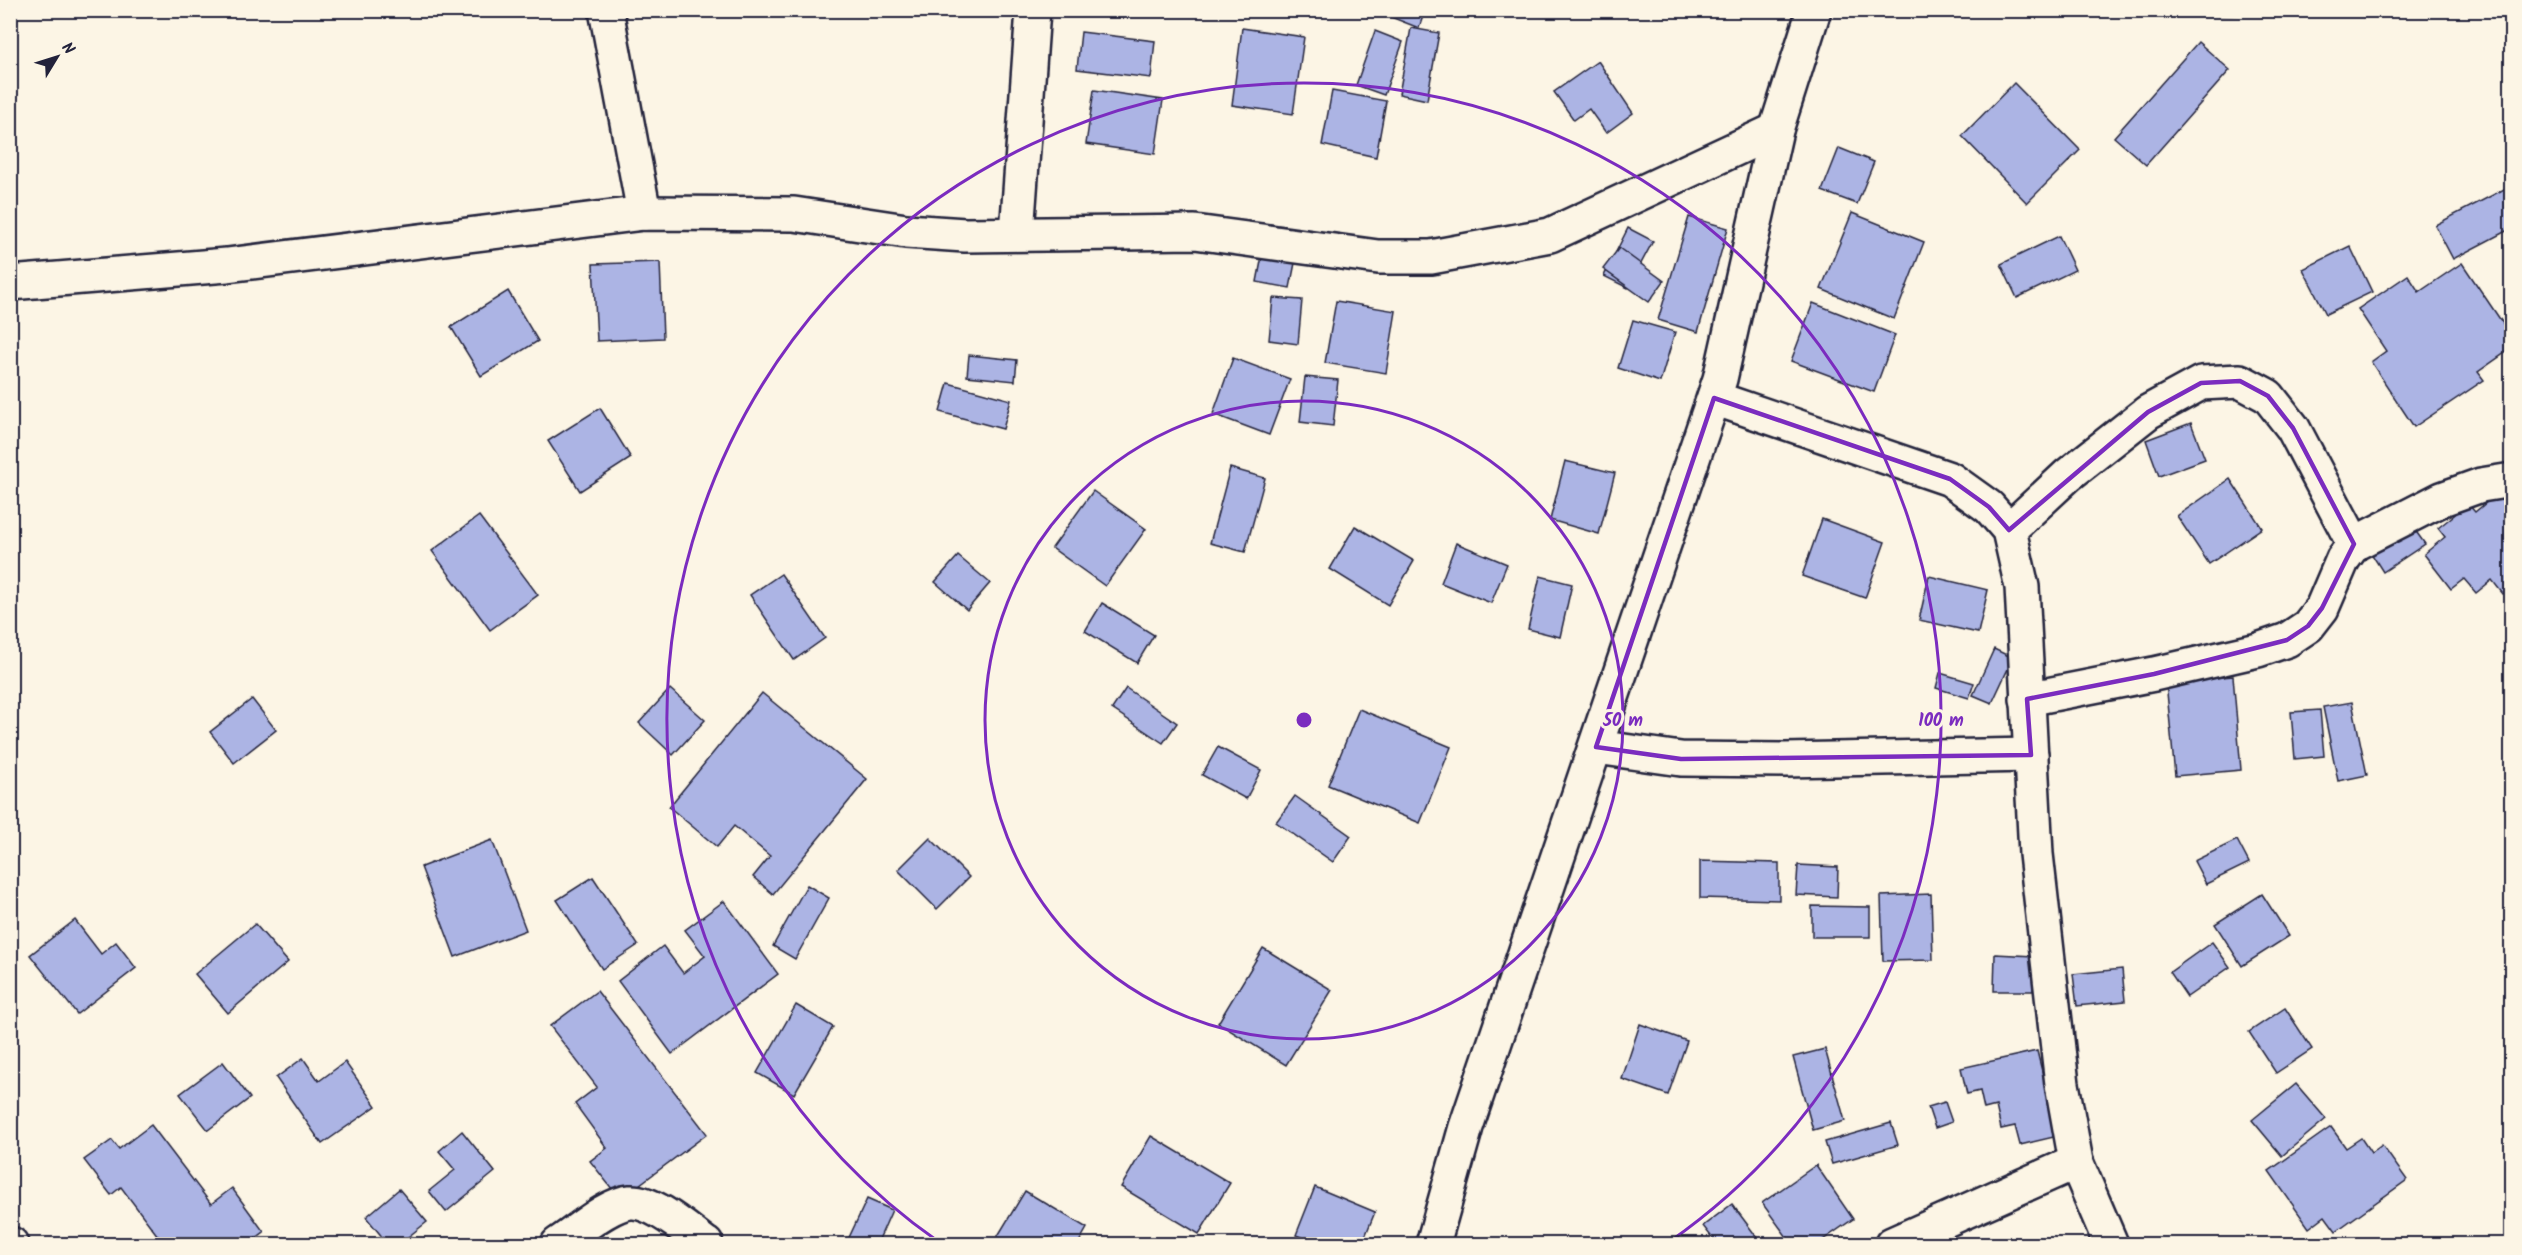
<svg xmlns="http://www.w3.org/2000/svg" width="2522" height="1255" font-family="Kalam,sans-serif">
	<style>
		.building { fill: #acb4e4; stroke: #22223b; stroke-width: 1.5 }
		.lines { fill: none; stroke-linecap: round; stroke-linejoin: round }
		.street-casing { stroke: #22223b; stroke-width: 38 }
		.street { stroke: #fcf5e5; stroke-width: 33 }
		.marked { fill: none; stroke: #7b2cbf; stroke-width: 4.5; stroke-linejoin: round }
		.ring { fill: none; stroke: #7b2cbf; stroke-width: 3 }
		.centre { fill: #7b2cbf; stroke: #fcf5e5; stroke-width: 3 }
		.ring-label { font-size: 18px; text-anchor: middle; font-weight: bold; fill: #7b2cbf; stroke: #fcf5e5; stroke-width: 6; stroke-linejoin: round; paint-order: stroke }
	</style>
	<rect width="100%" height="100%" fill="#fcf5e5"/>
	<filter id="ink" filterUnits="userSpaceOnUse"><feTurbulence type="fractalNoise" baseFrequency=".0167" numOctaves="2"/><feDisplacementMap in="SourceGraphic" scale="12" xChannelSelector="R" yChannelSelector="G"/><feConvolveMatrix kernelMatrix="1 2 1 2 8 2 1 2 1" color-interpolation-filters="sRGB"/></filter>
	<g filter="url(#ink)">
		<g class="building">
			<polygon points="1373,10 1425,10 1419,28"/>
			<polygon points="2174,10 2246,10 2246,14 2174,17"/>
			<polygon points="1242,28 1304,37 1293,114 1232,105"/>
			<polygon points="1411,28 1439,33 1427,100 1399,94"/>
			<polygon points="1375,31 1403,42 1384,95 1356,85"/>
			<polygon points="1081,32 1155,41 1151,78 1077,69"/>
			<polygon points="2198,42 2230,70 2146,165 2114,137"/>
			<polygon points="1598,61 1633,113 1606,133 1589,109 1574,120 1554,92"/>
			<polygon points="2014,83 2080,150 2027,203 1962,136"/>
			<polygon points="1094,90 1163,100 1155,154 1086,144"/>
			<polygon points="1332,91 1386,101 1376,157 1322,145"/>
			<polygon points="1839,148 1874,162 1857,204 1822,191"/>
			<polygon points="2512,185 2512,228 2453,259 2435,225"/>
			<polygon points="1852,213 1924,242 1894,319 1821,289"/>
			<polygon points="1689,217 1728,228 1698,332 1658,320"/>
			<polygon points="1628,228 1653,241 1628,288 1604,276"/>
			<polygon points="2059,236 2075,270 2017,298 2001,264"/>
			<polygon points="2350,246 2372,292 2326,314 2303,269"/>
			<polygon points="1619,248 1664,281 1649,302 1603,269"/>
			<polygon points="1262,256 1295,263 1290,288 1257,282"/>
			<polygon points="660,262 663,338 597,341 593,264"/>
			<polygon points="2462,263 2512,337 2512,348 2478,372 2484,380 2414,427 2371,362 2386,351 2358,309 2408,275 2419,292"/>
			<polygon points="508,291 538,341 481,376 451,327"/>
			<polygon points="1273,298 1302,300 1298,344 1269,340"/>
			<polygon points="1336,301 1396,311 1386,373 1325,363"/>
			<polygon points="1813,303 1895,335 1874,392 1791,361"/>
			<polygon points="1633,320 1675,332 1660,382 1618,368"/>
			<polygon points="969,355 1017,360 1015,381 967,376"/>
			<polygon points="1233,358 1290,379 1269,435 1213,414"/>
			<polygon points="1305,377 1338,380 1333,426 1300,422"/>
			<polygon points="948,383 1011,400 1003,429 940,412"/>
			<polygon points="600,408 631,458 580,491 548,441"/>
			<polygon points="2191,423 2205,459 2159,476 2146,440"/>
			<polygon points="1565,461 1615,473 1599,534 1550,520"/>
			<polygon points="1230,468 1265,478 1245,552 1210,543"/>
			<polygon points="2230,479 2262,528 2209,564 2177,516"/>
			<polygon points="1093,491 1146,529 1105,586 1052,548"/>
			<polygon points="2499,492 2512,509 2512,587 2503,594 2492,580 2476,593 2464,579 2451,589 2424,554 2445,537 2438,528 2468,504 2475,512"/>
			<polygon points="479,516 538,595 490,630 432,551"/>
			<polygon points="1822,519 1885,542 1865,598 1802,576"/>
			<polygon points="1355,526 1414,561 1388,605 1330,569"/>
			<polygon points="2412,526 2425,544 2383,572 2371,553"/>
			<polygon points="1456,543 1507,564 1491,603 1441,583"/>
			<polygon points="958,556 990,583 967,610 935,582"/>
			<polygon points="781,574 825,638 794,660 750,595"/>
			<polygon points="1540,576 1572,584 1560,637 1528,629"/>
			<polygon points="1929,576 1988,590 1978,633 1919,620"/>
			<polygon points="1102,603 1154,635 1137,663 1085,631"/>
			<polygon points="1994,649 2013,658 1992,703 1973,695"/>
			<polygon points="1940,673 1974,683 1969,698 1936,688"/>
			<polygon points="2233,676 2241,770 2175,776 2166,682"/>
			<polygon points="1126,688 1177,723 1163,743 1112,709"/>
			<polygon points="670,689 705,720 673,755 639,723"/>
			<polygon points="762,693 867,779 773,894 753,877 770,856 734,826 717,847 669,807"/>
			<polygon points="252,699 276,730 234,763 210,732"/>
			<polygon points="2352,702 2367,775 2338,781 2323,707"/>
			<polygon points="1359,709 1451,747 1420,823 1328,785"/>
			<polygon points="2320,710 2324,756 2295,759 2291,712"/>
			<polygon points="1218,747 1261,770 1246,799 1202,775"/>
			<polygon points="1295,796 1351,836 1333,862 1276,822"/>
			<polygon points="930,838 969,877 937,909 898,870"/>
			<polygon points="492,840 526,930 455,957 421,867"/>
			<polygon points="2237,840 2249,863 2206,884 2194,861"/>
			<polygon points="1700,861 1779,863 1779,900 1700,898"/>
			<polygon points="1798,865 1838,867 1837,897 1796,895"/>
			<polygon points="593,877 638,945 602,969 557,900"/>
			<polygon points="807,885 829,898 795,959 773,946"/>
			<polygon points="1931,894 1933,960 1883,961 1881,896"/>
			<polygon points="2262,894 2289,936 2242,966 2215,924"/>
			<polygon points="724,901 778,974 672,1054 618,981 663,946 683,973 705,956 685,930"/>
			<polygon points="1812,906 1870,907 1870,937 1812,937"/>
			<polygon points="75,920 101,954 116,942 136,968 77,1014 30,955"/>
			<polygon points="255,924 288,962 228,1013 195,974"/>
			<polygon points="2212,942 2230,967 2187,997 2170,972"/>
			<polygon points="1263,948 1332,990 1286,1065 1218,1023"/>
			<polygon points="1995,954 2034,956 2033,991 1994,991"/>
			<polygon points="2122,969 2125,1001 2077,1006 2073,974"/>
			<polygon points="597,991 707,1134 620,1199 590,1161 607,1148 575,1104 597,1087 550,1026"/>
			<polygon points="796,1005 833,1027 794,1094 757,1073"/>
			<polygon points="2285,1008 2312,1049 2276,1073 2249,1032"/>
			<polygon points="1640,1024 1687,1041 1668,1095 1622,1079"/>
			<polygon points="1825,1049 1845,1121 1813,1130 1793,1057"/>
			<polygon points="2037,1051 2058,1136 2020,1145 2015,1126 2001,1129 1996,1106 1984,1109 1980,1091 1967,1094 1961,1068"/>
			<polygon points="303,1058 319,1081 345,1062 376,1106 322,1144 276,1078"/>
			<polygon points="223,1062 250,1098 208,1130 180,1094"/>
			<polygon points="2296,1084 2326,1119 2282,1156 2252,1120"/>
			<polygon points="1945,1102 1952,1122 1935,1128 1928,1107"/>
			<polygon points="1891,1123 1898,1145 1832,1164 1825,1142"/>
			<polygon points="151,1125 211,1204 232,1188 264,1232 248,1244 164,1244 121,1187 111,1195 84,1160 112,1140 119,1149"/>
			<polygon points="2331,1127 2346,1148 2361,1138 2371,1153 2382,1145 2407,1180 2336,1231 2325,1216 2309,1228 2269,1171"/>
			<polygon points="462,1131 495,1172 446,1212 429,1191 455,1170 439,1151"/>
			<polygon points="1151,1136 1230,1183 1199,1234 1121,1187"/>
			<polygon points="1816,1165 1853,1219 1817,1244 1792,1244 1762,1203"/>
			<polygon points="1315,1187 1375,1212 1362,1244 1319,1244 1296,1235"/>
			<polygon points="399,1189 427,1222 399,1244 388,1244 366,1217"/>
			<polygon points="1025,1191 1087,1228 1078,1244 993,1244"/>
			<polygon points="867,1199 892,1210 877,1244 846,1244"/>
			<polygon points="1732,1204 1762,1244 1717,1244 1703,1226"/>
		</g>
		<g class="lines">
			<g class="street-casing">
				<g id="street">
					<polyline points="606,10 644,213"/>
					<polyline points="1017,233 1033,10"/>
					<polyline points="10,283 227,265 644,213 794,214 906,231 965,235 1195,232 1378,257 1431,257 1550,235 1776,130"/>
					<polyline points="1714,398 1950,479 1989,507 2009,530 2022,587 2036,854 2062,1084 2076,1162 2111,1244"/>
					<polyline points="2009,530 2068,475 2148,412 2201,383 2240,381 2268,396 2293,428 2354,544"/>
					<polyline points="2027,699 2154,674 2258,650 2287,640 2308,626 2322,608 2343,559 2354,544 2442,499 2481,485 2512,480"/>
					<polyline points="1596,747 1681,759 1785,760 2031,755"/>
					<polyline points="10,1244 11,1244"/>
					<path d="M 558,1244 C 577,1232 608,1204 630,1202 C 653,1200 688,1231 706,1244"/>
					<polyline points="1433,1244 1466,1127 1720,379 1776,130 1814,10"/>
					<polyline points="1892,1244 2076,1162"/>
				</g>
			</g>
			<use href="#street" class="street"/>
		</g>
	</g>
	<path class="marked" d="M 2240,381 L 2268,396 L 2293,428 L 2354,544 L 2322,608 L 2308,626 L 2287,640 L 2154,674 L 2027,699 L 2031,755 L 1681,759 L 1596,747 L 1714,398 L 1950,479 L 1989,507 L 2009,530 L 2148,412 L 2201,383 Z"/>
	<g class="ring">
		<circle cx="1304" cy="720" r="319"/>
		<path d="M939 1242A637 637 0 1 1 1669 1242"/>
	</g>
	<circle cx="1304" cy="720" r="9" class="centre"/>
	<g class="ring-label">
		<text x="1623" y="726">50 m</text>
		<text x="1941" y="726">100 m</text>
	</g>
	<rect width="2522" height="1255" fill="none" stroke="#fcf5e5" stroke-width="36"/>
	<rect x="18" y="18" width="2486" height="1219" fill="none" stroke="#22223b" stroke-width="2" filter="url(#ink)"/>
	<g transform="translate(57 57) rotate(52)" stroke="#fcf5e5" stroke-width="4.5" paint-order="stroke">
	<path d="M0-4.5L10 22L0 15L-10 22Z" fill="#22223b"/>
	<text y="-9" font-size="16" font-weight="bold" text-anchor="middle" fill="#22223b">N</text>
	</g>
</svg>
